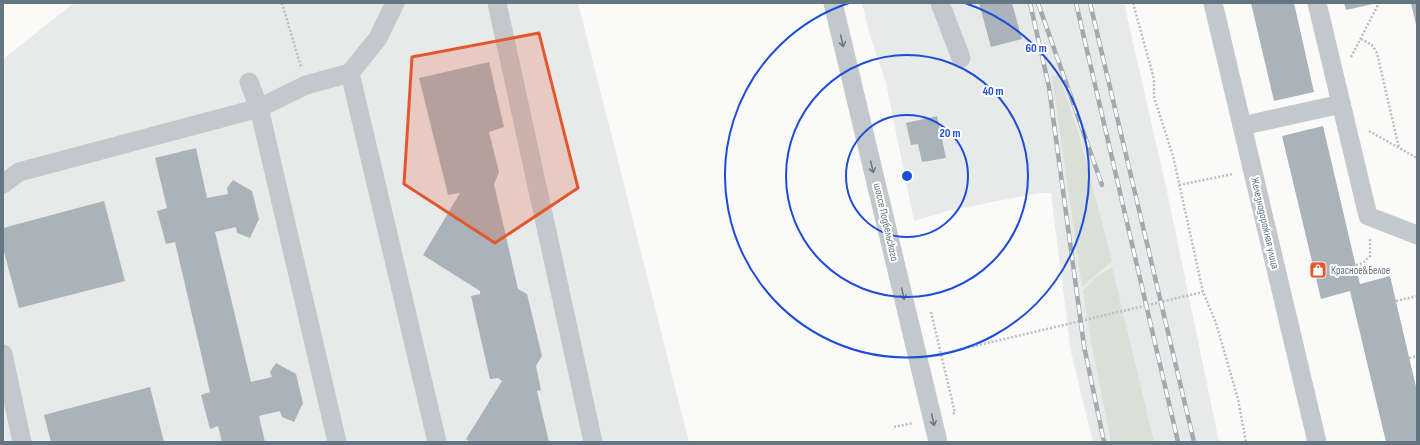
<svg xmlns="http://www.w3.org/2000/svg" width="1420" height="445" font-family="'Sofia Sans Condensed',sans-serif">
	<style>
		.built { fill: #e8e9e9 }
		.green { fill: #dadfd7 }
		.building { fill: #aab3b9 }
		.lines { fill: none; stroke-linecap: round; stroke-linejoin: round }
		.path { stroke: #bbbfc2; stroke-width: 2.5; stroke-dasharray: 2 2; stroke-linecap: butt }
		.minor { stroke: #c3c8cc; stroke-width: 19 }
		.rail-casing { stroke: #a2aab0; stroke-width: 4.5 }
		.rail { stroke: #fff; stroke-width: 3; stroke-dasharray: 9; stroke-linecap: butt }
		.oneway { stroke: #6a7a87 }
		.marked { fill: #e4572e; fill-opacity: 0.2; stroke: #e4572e; stroke-width: 3; stroke-linejoin: round }
		.ring { fill: none; stroke: #1d4ed8; stroke-width: 2 }
		.labels { text-anchor: middle; dominant-baseline: central; stroke-width: 4; stroke-linejoin: round; paint-order: stroke }
		.street-label { font-size: 11px; fill: #657683; stroke: #fff }
		.poi-label { font-size: 11px; fill: #657683; stroke: #fff; text-anchor: start }
		.centre { fill: #1d4ed8; stroke: #fff; stroke-width: 2 }
		.ring-label { font-size: 12px; text-anchor: middle; font-weight: bold; fill: #1d4ed8; stroke: #fff; stroke-width: 4; stroke-linejoin: round; paint-order: stroke }
	</style>
	<rect width="100%" height="100%" fill="#fafaf8"/>
	<g class="built">
		<polygon points="74,3 578,3 689,442 5,442 3,433 3,59"/>
		<polygon points="862,3 1124,3 1168,196 1219,442 1093,442 1071,352 1051,193 1039,193 947,211 914,221 886,83 870,36"/>
	</g>
	<g class="green">
		<polygon points="1052,76 1059,76 1079,135 1112,261 1082,287"/>
		<polygon points="1112,267 1154,442 1111,442 1092,346 1083,291 1096,277"/>
	</g>
	<g class="building">
		<polygon points="979,3 1012,3 1022,39 991,47"/>
		<polygon points="1251,3 1294,3 1314,92 1274,101"/>
		<polygon points="1344,3 1373,3 1373,4 1346,10"/>
		<polygon points="1411,3 1417,3 1417,25 1416,25"/>
		<polygon points="489,62 504,127 489,132 499,172 494,184 518,289 527,294 542,356 536,366 541,390 537,391 549,442 470,442 466,439 502,381 498,378 490,379 471,296 480,294 480,291 423,255 460,193 448,195 419,78"/>
		<polygon points="937,116 946,158 922,162 918,144 911,145 906,123"/>
		<polygon points="1323,126 1360,284 1390,276 1417,391 1417,441 1386,442 1350,291 1321,299 1282,136"/>
		<polygon points="196,148 207,198 228,194 227,188 233,180 252,191 259,219 250,238 237,233 236,227 215,232 251,382 272,377 270,372 276,363 296,374 303,403 294,422 282,417 280,411 259,416 265,442 222,442 218,426 210,429 201,395 210,392 175,242 166,244 157,211 167,208 155,158"/>
		<polygon points="104,201 125,281 19,308 3,248 3,228"/>
		<polygon points="150,387 164,442 51,442 44,415"/>
	</g>
	<g class="lines">
		<g class="path">
			<polyline points="282,3 301,67"/>
			<polyline points="1133,3 1154,79 1154,97 1173,156 1203,292 1216,323 1238,399 1246,442"/>
			<polyline points="1361,39 1372,45 1377,53 1399,148"/>
			<polyline points="1351,57 1379,3"/>
			<polyline points="1369,131 1417,158"/>
			<polyline points="1179,185 1233,174"/>
			<polyline points="1356,265 1363,263 1370,256 1370,238"/>
			<polyline points="1396,301 1417,296"/>
			<polyline points="931,312 955,413 951,414"/>
			<polyline points="941,354 1203,292"/>
			<polyline points="1409,358 1417,356"/>
			<polyline points="894,427 913,423"/>
		</g>
		<g class="minor">
			<polyline points="497,3 593,442"/>
			<polyline points="833,3 938,442"/>
			<polyline points="940,3 961,58"/>
			<polyline points="1213,3 1317,442"/>
			<polyline points="1317,3 1368,216 1417,235"/>
			<polyline points="350,73 437,442"/>
			<polyline points="249,82 259,108 337,442"/>
			<polyline points="1242,126 1341,104"/>
			<polyline points="3,184 19,172 259,108 306,85 350,73 378,38 395,3"/>
			<polyline points="3,354 22,442"/>
		</g>
		<g class="rail-casing">
			<g id="rail">
				<polyline points="1030,3 1049,87 1084,346 1104,442"/>
				<polyline points="1038,3 1102,185"/>
				<polyline points="1076,3 1178,442"/>
				<polyline points="1090,3 1194,442"/>
			</g>
		</g>
		<use href="#rail" class="rail"/>
	</g>
	<defs><path id="oneway-shaft" d="M-6 0H5M1.5-3L5.5 0L1.5 3" fill="none" stroke-width="1.6" stroke-linecap="round" stroke-linejoin="round"/></defs>
	<g class="oneway">
		<use href="#oneway-shaft" transform="translate(842 41) rotate(77)"/>
		<use href="#oneway-shaft" transform="translate(872 167) rotate(77)"/>
		<use href="#oneway-shaft" transform="translate(903 294) rotate(77)"/>
		<use href="#oneway-shaft" transform="translate(933 420) rotate(77)"/>
	</g>
	<path class="marked" d="M 539,33 L 578,188 L 495,243 L 404,184 L 412,57 Z"/>
	<g class="ring">
		<circle cx="907" cy="176" r="61"/>
		<circle cx="907" cy="176" r="121"/>
		<path d="M965 3A182 182 0 1 1 849 3"/>
	</g>
	<defs>
		<g id="shop-square" transform="scale(0.9)"><rect x="-9" y="-9" width="18" height="18" rx="4" fill="#e4572e" stroke="#fff"/><path d="M-5-2.5h2.3a2.7 3.5 0 0 1 5.4 0H5L5.5 6h-11ZM-1.5-2.5h3a1.5 2.3 0 0 0-3 0Z" fill="#fff"/></g>
	</defs>
	<g fill-rule="evenodd">
		<use href="#shop-square" x="1318" y="270"/>
	</g>
	<g class="labels">
		<g class="street-label">
			<text transform="translate(886 222) rotate(77)">шоссе Подбельского</text>
			<text transform="translate(1265 223) rotate(77)">Железнодорожная улица</text>
		</g>
		<g class="poi-label">
			<text x="1331" y="270">Красное&amp;Белое</text>
		</g>
	</g>
	<circle cx="907" cy="176" r="6" class="centre"/>
	<g class="ring-label">
		<text x="1036" y="52">60 m</text>
		<text x="993" y="95">40 m</text>
		<text x="950" y="137">20 m</text>
	</g>
	<rect width="1420" height="445" fill="none" stroke="#657683" stroke-width="8"/>
</svg>
